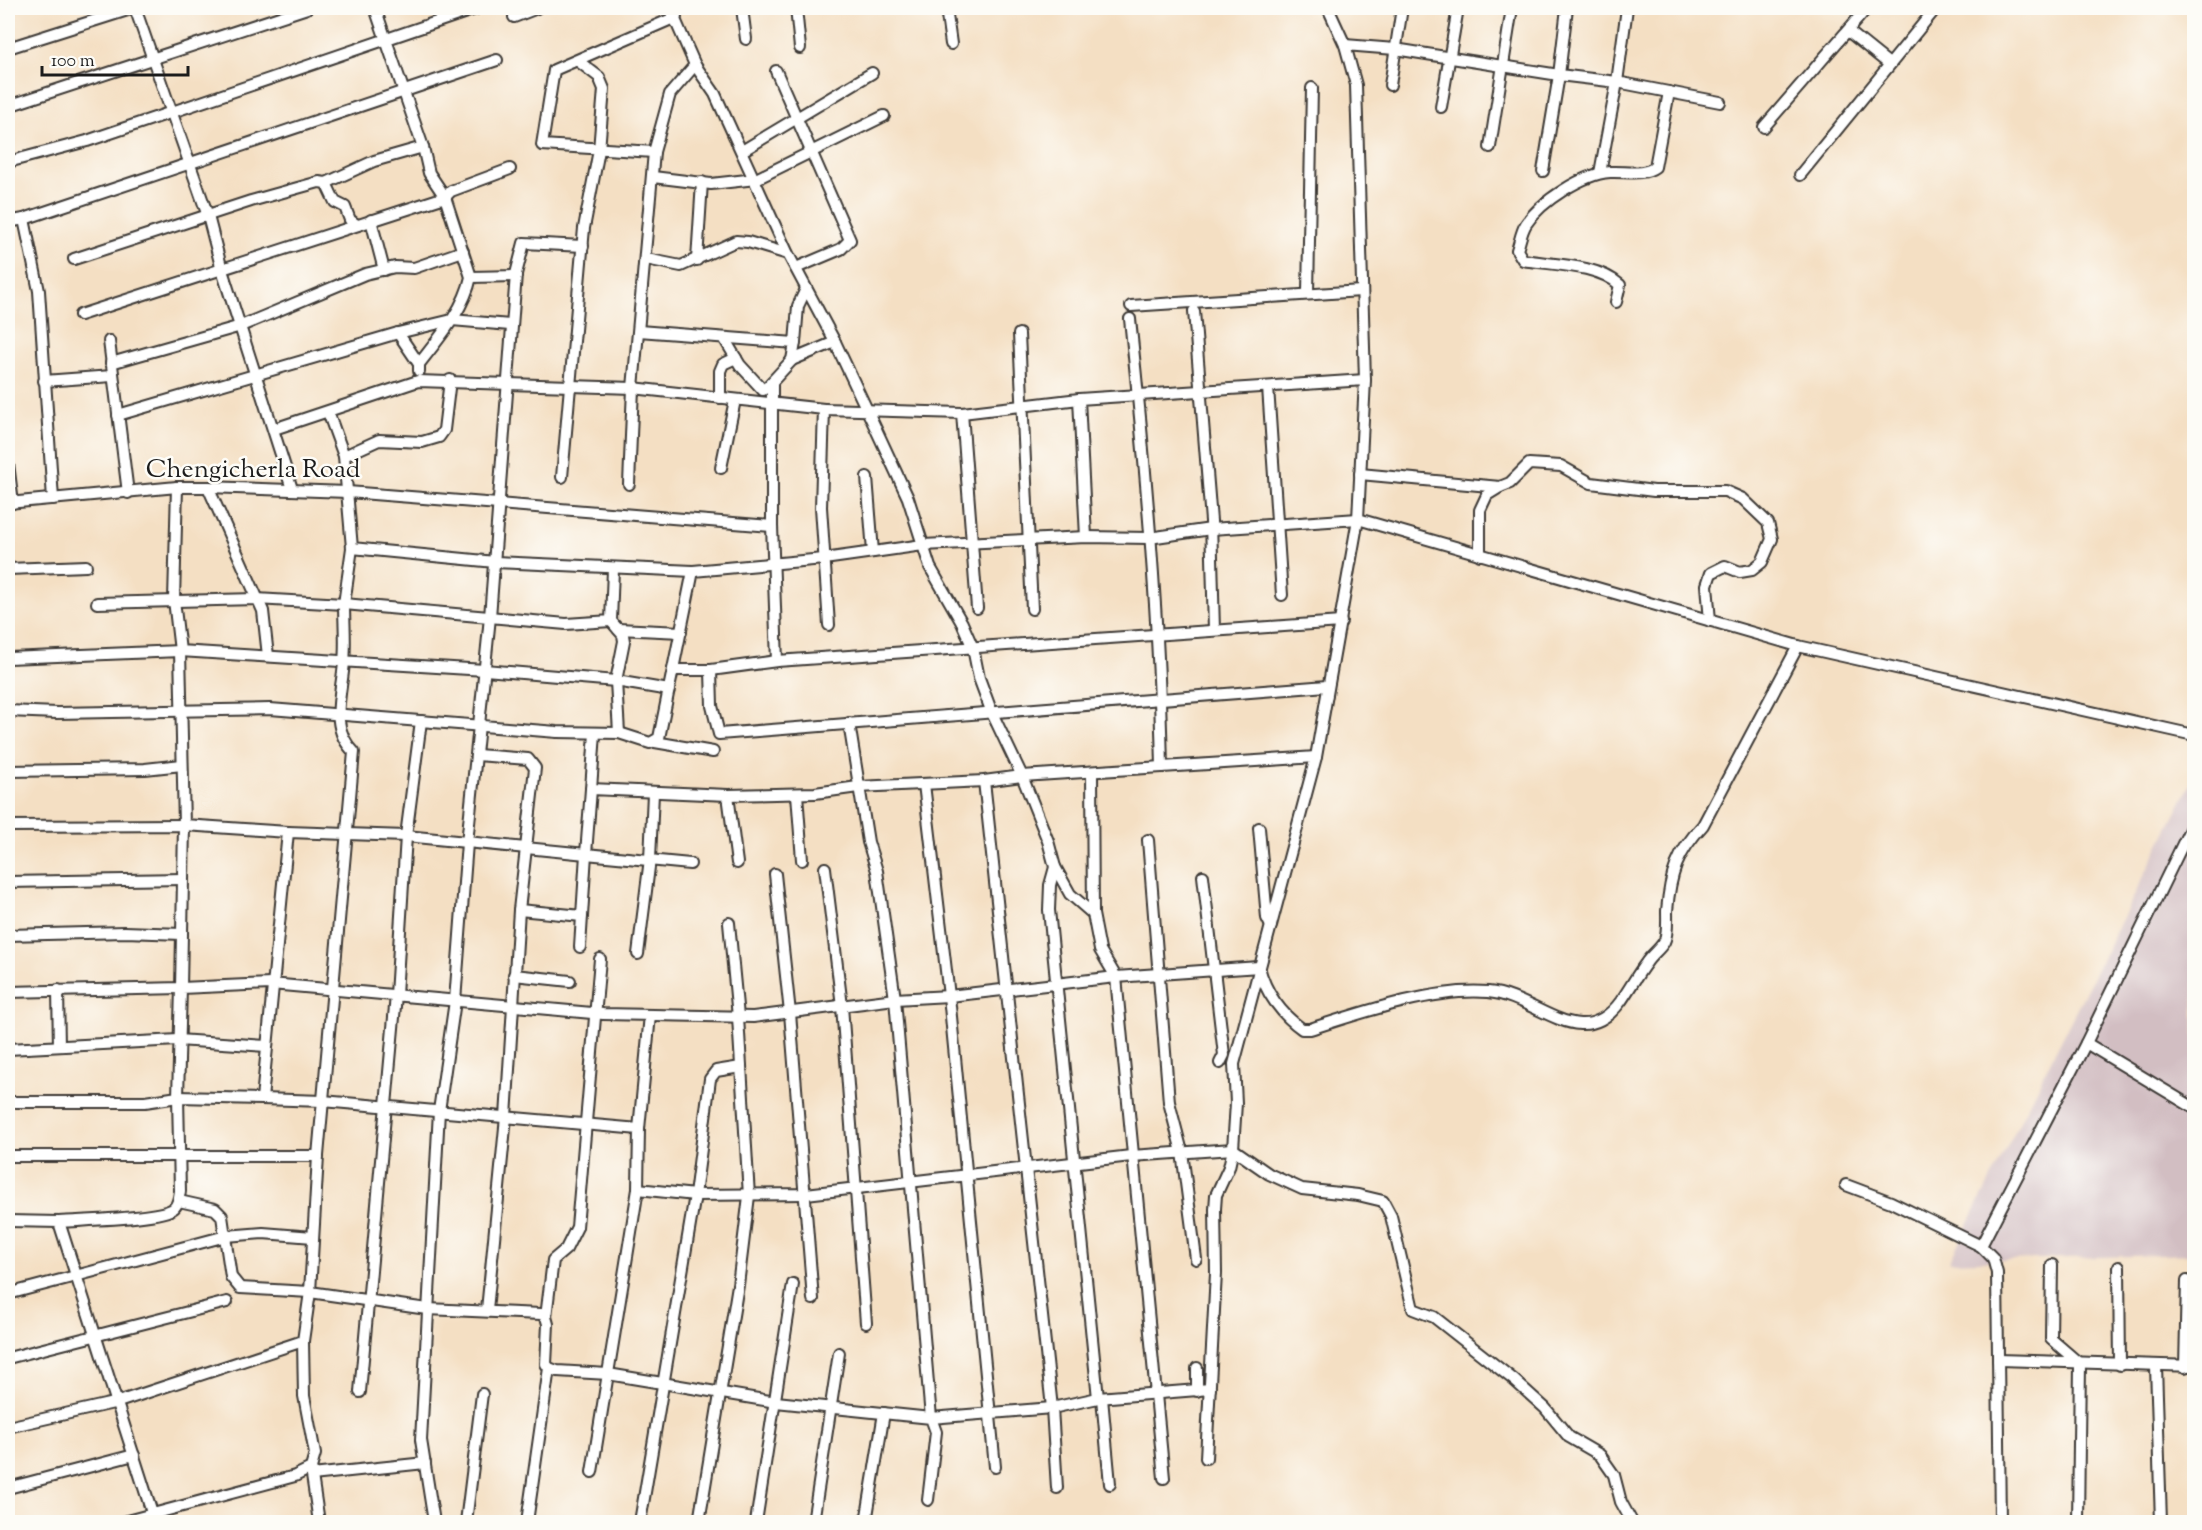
<svg xmlns="http://www.w3.org/2000/svg" width="2202" height="1530" font-family="'Sorts Mill Goudy',serif">
	<style>
		.industrial { fill: #d2bec2 }
		.lines { fill: none; stroke-linecap: round; stroke-linejoin: round }
		.street-casing { stroke: #3c3935; stroke-width: 14 }
		.street { stroke: #fff; stroke-width: 10 }
		.labels { text-anchor: middle; dominant-baseline: central; stroke-width: 5; stroke-linejoin: round; paint-order: stroke }
		.street-label { font-size: 26px; fill: #1c1c1c; stroke: #fdfcf7 }
	</style>
	<rect width="100%" height="100%" fill="#fdfcf7"/>
	<filter id="ink" filterUnits="userSpaceOnUse"><feTurbulence type="fractalNoise" baseFrequency=".0167" numOctaves="2"/><feDisplacementMap in="SourceGraphic" scale="12" xChannelSelector="R" yChannelSelector="G"/><feConvolveMatrix kernelMatrix="1 2 1 2 8 2 1 2 1" color-interpolation-filters="sRGB"/></filter>
	<filter id="wash" filterUnits="userSpaceOnUse"><feTurbulence type="fractalNoise" baseFrequency=".008" numOctaves="4" result="noise"/><feDisplacementMap in="SourceGraphic" scale="24" xChannelSelector="R" yChannelSelector="G"/><feGaussianBlur stdDeviation="1.35" result="paint"/><feColorMatrix in="noise" values="0 0 0 0 0 0 0 0 0 0 0 0 0 0 0 0 0 1.4 0 .05"/><feComposite in="paint" operator="in"/></filter>
	<g filter="url(#wash)">
		<rect width="100%" height="100%" fill="#f4dfc3"/>
		<polygon class="industrial" points="2194,777 2194,1254 1949,1262"/>
	</g>
	<g filter="url(#ink)">
		<g class="lines">
			<g class="street-casing">
				<g id="street">
					<polyline points="135,8 208,216 222,270 292,489"/>
					<path d="M 375,8 L 423,147 L 429,173 L 445,197 L 471,277 C 464,310 439,338 419,364"/>
					<polyline points="742,8 746,39"/>
					<polyline points="796,8 800,48"/>
					<polyline points="946,8 951,44"/>
					<polyline points="514,17 537,8"/>
					<polyline points="1848,31 1889,64"/>
					<polyline points="1345,45 1395,49 1559,75 1567,8"/>
					<polyline points="8,48 134,8"/>
					<polyline points="695,65 715,94 788,254 835,342 875,427 908,498 930,567 962,623 973,648 979,678 992,713 1022,776 1048,841 1055,867 1070,894 1093,914 1100,950 1116,977 1164,1478"/>
					<polyline points="776,71 850,240 841,249 796,268"/>
					<polyline points="1390,85 1402,8"/>
					<polyline points="8,106 307,8"/>
					<polyline points="1441,107 1458,8"/>
					<polyline points="1764,127 1867,8"/>
					<polyline points="1490,147 1512,8"/>
					<polyline points="742,151 872,73"/>
					<polyline points="654,152 542,145 554,70 676,17"/>
					<polyline points="8,162 87,141 478,8"/>
					<polyline points="1543,171 1559,75 1617,82 1627,8"/>
					<polyline points="1600,173 1617,82 1720,102"/>
					<polyline points="1800,175 1936,8"/>
					<polyline points="653,177 711,184 756,179 884,116"/>
					<polyline points="326,183 374,161 423,147"/>
					<polyline points="24,219 39,291 53,499"/>
					<polyline points="371,220 384,270"/>
					<polyline points="8,222 24,219 497,60"/>
					<polyline points="74,259 251,201 319,182 326,183 335,202 345,207 350,220 357,225"/>
					<polyline points="646,259 681,266 736,241 748,242 788,254"/>
					<polyline points="697,260 702,182"/>
					<polyline points="471,277 516,276"/>
					<polyline points="1308,293 1312,88"/>
					<path d="M 1616,302 L 1620,285 C 1597,264 1553,265 1523,260 L 1517,250 C 1520,242 1521,232 1526,224 C 1541,201 1583,174 1610,172 C 1625,171 1643,176 1655,167 L 1669,92"/>
					<polyline points="1131,306 1361,291"/>
					<polyline points="1194,311 1211,521 1214,630"/>
					<polyline points="80,315 445,197 451,191 510,169"/>
					<path d="M 1130,319 C 1146,467 1159,618 1162,767"/>
					<polyline points="639,331 795,343 792,360 835,342"/>
					<polyline points="1019,334 1032,609"/>
					<polyline points="724,338 740,365 763,390"/>
					<polyline points="109,341 128,493"/>
					<polyline points="795,343 798,306 806,289"/>
					<polyline points="111,363 241,326 365,274 395,267 414,268 463,251"/>
					<polyline points="419,371 419,364 398,333 452,320 510,325"/>
					<polyline points="44,381 112,376"/>
					<polyline points="772,382 772,526 777,661"/>
					<polyline points="768,386 792,360"/>
					<polyline points="1268,387 1282,595"/>
					<polyline points="720,398 720,371 723,364 736,358"/>
					<polyline points="824,409 962,413 1079,399"/>
					<polyline points="328,412 344,456 352,548 495,562 693,571 824,559 923,545 1086,537 1149,538 1211,529 1358,519 1798,646 2194,735"/>
					<polyline points="962,413 977,608"/>
					<polyline points="118,415 398,333"/>
					<polyline points="274,429 418,381 633,388 824,409 821,507 829,625"/>
					<polyline points="344,456 379,440 422,442 439,437 444,430 450,380"/>
					<polyline points="8,463 13,503"/>
					<polyline points="721,468 735,400"/>
					<polyline points="1360,474 1500,487 1510,483 1529,464 1561,466 1591,483 1654,491 1725,491 1743,499 1768,523 1772,539 1762,562 1752,570 1740,572 1725,566 1711,573 1707,585 1710,621"/>
					<polyline points="562,477 584,228 599,150 604,89 599,77 578,61"/>
					<polyline points="867,477 873,552"/>
					<polyline points="629,484 633,388 654,152 670,94 695,65 670,8"/>
					<polyline points="177,487 174,600 180,651 485,670 616,681 624,641 623,635 611,621"/>
					<polyline points="208,487 263,611 268,656"/>
					<polyline points="8,503 177,487 208,487 348,492 772,526"/>
					<polyline points="1086,537 1079,399 1365,380"/>
					<polyline points="1480,555 1480,510 1487,495 1500,487"/>
					<polyline points="8,569 86,566"/>
					<polyline points="97,603 256,599 344,604 352,548"/>
					<polyline points="618,629 681,632"/>
					<polyline points="8,658 180,651 184,825 181,988 8,992"/>
					<polyline points="673,670 711,670 777,661 1341,622"/>
					<polyline points="711,670 712,706 719,734 1327,686"/>
					<polyline points="8,711 57,713 270,709 557,732 619,733 650,743 659,738 693,571"/>
					<polyline points="849,723 868,842 877,871 895,999 931,1418 1052,1408 1098,1398 1210,1389"/>
					<polyline points="619,733 616,681 669,690"/>
					<polyline points="655,742 713,752"/>
					<polyline points="477,755 528,759 535,768 519,910 506,1117 487,1310"/>
					<polyline points="1316,757 1022,776 984,781 858,787 815,793 728,795 591,789 586,854 406,836 288,832 262,1099 323,1101 639,1129 638,1189 695,1195 806,1194 1131,1156 1233,1149 1269,1174 1302,1189 1358,1195 1383,1201 1391,1216 1413,1309 1434,1317 1514,1380 1545,1408 1569,1437 1600,1455 1614,1475 1621,1502 1632,1522"/>
					<polyline points="8,771 145,769 182,765"/>
					<polyline points="1092,772 1093,914"/>
					<polyline points="984,781 1052,1408 1057,1488"/>
					<polyline points="924,784 949,996 995,1467"/>
					<polyline points="591,789 595,733"/>
					<polyline points="797,794 802,860"/>
					<polyline points="728,795 737,863"/>
					<polyline points="8,826 184,825 288,832"/>
					<polyline points="1259,828 1267,918 1271,926"/>
					<polyline points="1148,840 1169,1102 1182,1152 1196,1259"/>
					<polyline points="1055,867 1050,885 1049,910 1098,1398"/>
					<polyline points="825,868 842,1006 866,1323"/>
					<polyline points="775,874 790,1013 813,1299"/>
					<polyline points="1203,876 1224,1055 1220,1063"/>
					<polyline points="8,882 183,879"/>
					<polyline points="519,910 582,916"/>
					<polyline points="8,935 125,932 182,934"/>
					<polyline points="580,947 586,854 690,864"/>
					<polyline points="638,954 650,859 653,793"/>
					<polyline points="514,975 570,981"/>
					<polyline points="58,990 59,1046"/>
					<polyline points="2086,1043 2194,1108"/>
					<polyline points="8,1049 178,1040 266,1046"/>
					<path d="M 8,1102 L 145,1102 L 178,1097 L 181,988 L 271,984 L 603,1014 L 753,1017 L 895,999 L 949,996 L 1116,977 L 1259,967 C 1265,992 1281,1014 1302,1029 L 1310,1029 C 1360,1013 1436,987 1488,992 C 1537,996 1581,1056 1621,1001 C 1630,988 1637,975 1646,963 C 1651,955 1659,950 1664,942 C 1668,935 1667,920 1667,911 C 1670,874 1677,853 1703,825 L 1798,646"/>
					<polyline points="639,1129 650,1015"/>
					<polyline points="8,1156 318,1156"/>
					<polyline points="1846,1185 1891,1202 1981,1246"/>
					<path d="M 179,1201 L 215,1209 L 222,1216 L 231,1277 L 240,1288 L 310,1292 L 318,1156 L 354,752 C 328,727 342,693 344,662 C 346,643 344,623 344,604 L 566,624 L 611,621 L 613,569"/>
					<polyline points="8,1221 59,1222 155,1522"/>
					<path d="M 59,1222 C 80,1220 161,1219 174,1208 C 179,1203 179,1197 180,1191 L 178,1097 L 262,1099"/>
					<polyline points="2052,1265 2051,1339 2080,1364 2078,1522"/>
					<polyline points="2119,1267 2120,1365"/>
					<polyline points="8,1294 226,1236 263,1233 313,1237"/>
					<polyline points="546,1317 553,1260 566,1249 577,1227 600,959"/>
					<polyline points="8,1358 227,1302"/>
					<polyline points="1998,1360 2194,1366"/>
					<polyline points="2156,1366 2161,1522"/>
					<polyline points="2185,1367 2187,1281"/>
					<polyline points="1197,1391 1197,1368"/>
					<polyline points="360,1392 396,995 406,836 421,721"/>
					<polyline points="1102,1398 1110,1484"/>
					<polyline points="8,1427 118,1402 303,1341 310,1292 427,1309 541,1314 546,1317 548,1324 546,1364 549,1368 557,1371 608,1374 776,1402 931,1418 936,1432 928,1500"/>
					<polyline points="1206,1458 1216,1273 1215,1209 1216,1195 1229,1167 1233,1149 1236,1103 1234,1064 1316,757 1358,519 1365,380 1356,85 1345,45 1328,8"/>
					<polyline points="311,1469 319,1522"/>
					<polyline points="592,1472 638,1189"/>
					<polyline points="312,1475 425,1463"/>
					<polyline points="8,1488 134,1455"/>
					<polyline points="123,1522 295,1476 311,1468 315,1454 304,1396 303,1341"/>
					<polyline points="434,1522 421,1440 439,1111 455,1001 467,843 490,617 516,274 524,243 583,246"/>
					<polyline points="466,1522 482,1394"/>
					<polyline points="527,1522 549,1368"/>
					<polyline points="640,1522 695,1195 710,1079 716,1071 741,1067"/>
					<polyline points="699,1522 738,1285 749,1196 738,1017 729,923"/>
					<polyline points="756,1522 793,1284"/>
					<polyline points="813,1522 839,1353"/>
					<polyline points="866,1522 884,1413"/>
					<polyline points="2000,1522 1997,1273 1993,1258 1981,1246 2086,1043 2194,821"/>
				</g>
			</g>
			<use href="#street" class="street"/>
		</g>
	</g>
	<g class="labels">
		<g class="street-label">
			<text x="253" y="470">Chengicherla Road</text>
		</g>
	</g>
	<rect width="2202" height="1530" fill="none" stroke="#fdfcf7" stroke-width="30"/>
	<path d="M42 66v9h146v-9" fill="none" stroke="#1c1c1c" stroke-width="3"/>
	<text x="51" y="66" font-size="18" fill="#1c1c1c" stroke="#fdfcf7" stroke-width="4.5" paint-order="stroke">100 m</text>
</svg>
